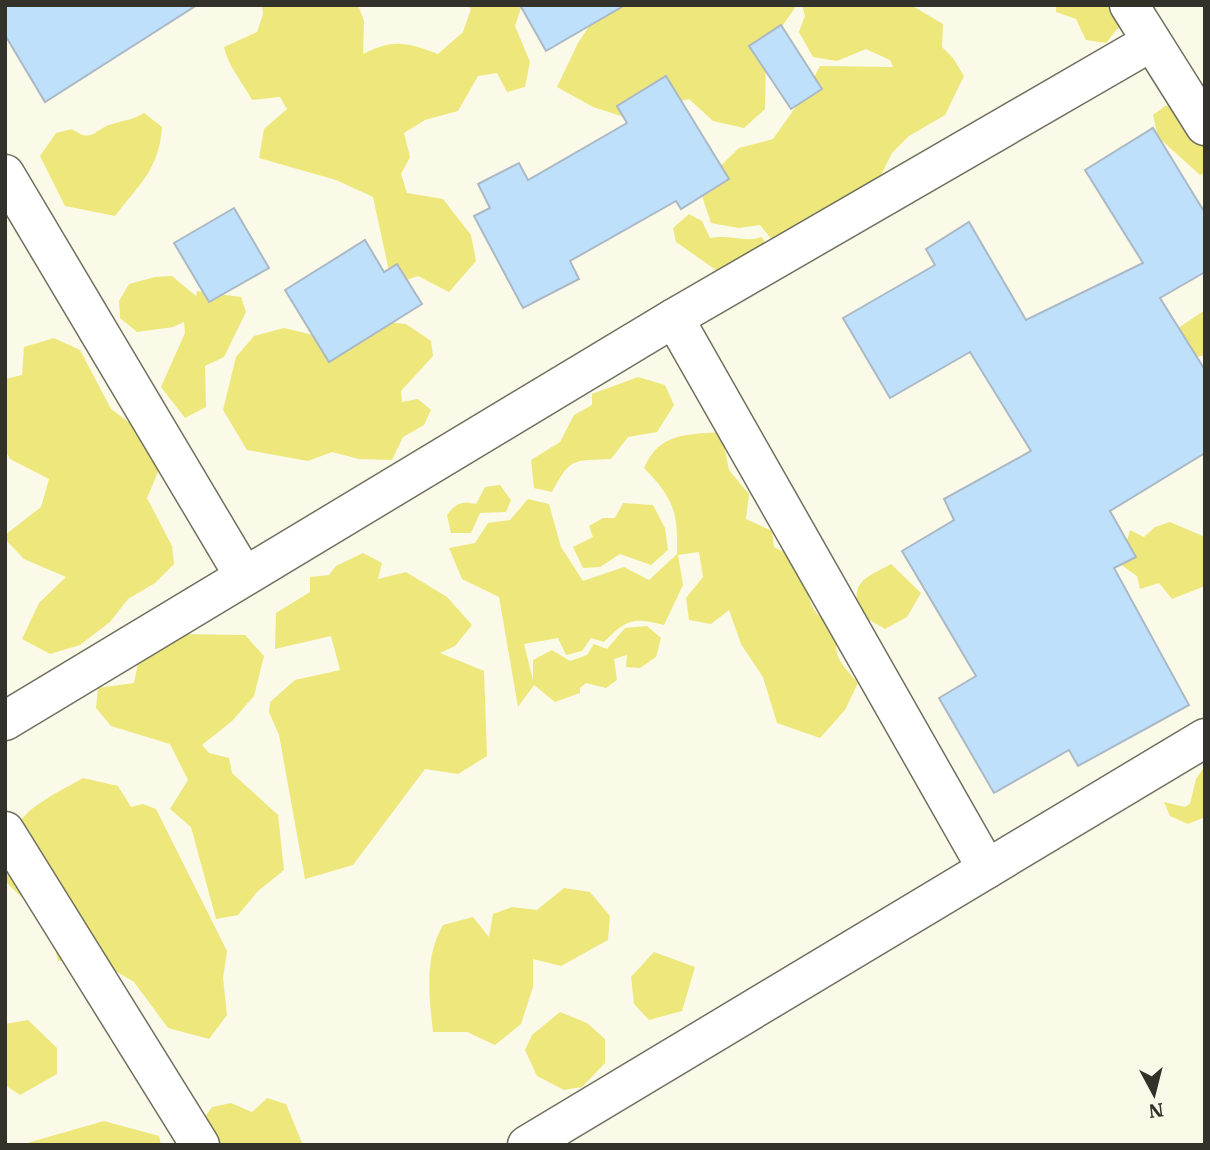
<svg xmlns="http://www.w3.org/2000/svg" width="1210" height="1150" font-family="'IBM Plex Serif',serif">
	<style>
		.green { fill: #ede77c }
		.building { fill: #bee0fb; stroke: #aab9c5; stroke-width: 2 }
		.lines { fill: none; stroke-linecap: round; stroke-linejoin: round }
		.minor-casing { stroke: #707060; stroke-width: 41 }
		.minor { stroke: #fff; stroke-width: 38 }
	</style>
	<rect width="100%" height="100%" fill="#fbfae8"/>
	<g class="green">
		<path d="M 262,5 L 358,5 L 364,21 L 363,54 C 394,39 406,42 438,54 L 463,32 L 471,9 L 467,5 L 522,5 L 515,26 L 530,62 L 525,87 L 507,92 L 497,73 L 478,76 L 458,111 L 425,120 L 404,133 L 410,157 L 401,174 L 407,193 L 443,199 L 471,235 L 476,261 L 449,292 L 418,276 L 392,285 L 373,197 L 336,180 L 259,158 L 264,129 L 287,109 L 280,97 L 252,100 C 243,83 228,66 224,47 L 257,32 L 263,14 Z"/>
		<polygon points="603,5 797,5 766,49 765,109 744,128 713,121 689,99 624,117 593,107 557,87 578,43"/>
		<polygon points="802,5 911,5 943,24 942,47 953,58 964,76 945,115 909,136 892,153 877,183 777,246 760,225 739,228 711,223 699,187 739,148 773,139 807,91 820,66 893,67 890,60 866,49 837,61 813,57 799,32 805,16"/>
		<polygon points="1056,5 1127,5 1130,13 1106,43 1086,40 1076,19 1056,12"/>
		<polygon points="1186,103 1205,147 1205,172 1200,175 1158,137 1153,115 1165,106"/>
		<path d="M 144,113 L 162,127 C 159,170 139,184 115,216 L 65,206 L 40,156 L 56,133 L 72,129 C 93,144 94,129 112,124 C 125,120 133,120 144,113 Z"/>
		<path d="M 689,214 L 702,221 L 710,238 C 729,234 745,243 762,237 L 770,253 L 726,277 L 676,242 L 673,228 Z"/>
		<polygon points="172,276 196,296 197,291 241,297 246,312 224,357 205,366 206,407 185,418 161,387 185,333 184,322 173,327 137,332 120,318 119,301 129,284 155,277"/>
		<polygon points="1205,310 1205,355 1188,359 1168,335"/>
		<polygon points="375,321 406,324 431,341 433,356 401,391 402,402 418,399 431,410 424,425 403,437 392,460 359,459 332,452 308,461 247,450 223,410 236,357 254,336 284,328 334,340"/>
		<polygon points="54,338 80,350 111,409 143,433 161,465 147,498 172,546 174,564 155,583 128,599 110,622 80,645 50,654 22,639 39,603 66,577 24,559 5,539 5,535 41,507 49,479 10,459 5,450 5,379 22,375 24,347"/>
		<path d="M 638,377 L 665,385 L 674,405 L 657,432 L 628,437 L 611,459 C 572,461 571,457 552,492 L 534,488 L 531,460 L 560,442 L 574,415 L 592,405 L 592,394 Z"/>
		<path d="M 721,432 L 729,470 L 749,494 L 746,519 L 772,531 L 774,547 C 779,550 788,553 793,558 C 817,585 796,609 838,628 C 832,658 840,661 858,683 L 845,710 L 820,738 L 777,723 L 763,677 L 741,644 L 729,610 L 711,624 L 689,620 L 686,598 L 703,577 L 699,552 L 678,555 L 683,585 L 664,625 C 633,617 627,619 604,642 L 591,638 L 582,651 L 566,655 L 558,638 L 524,644 L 533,680 L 533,660 L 552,650 L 570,661 L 587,655 L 594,644 L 607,649 L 625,628 L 647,626 L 661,638 L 656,657 L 640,668 L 626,667 L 627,655 L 614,659 L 617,680 L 606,688 L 586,683 L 580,688 L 580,693 L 555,702 L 534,685 L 518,707 L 499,597 L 462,579 L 449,548 L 475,543 L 488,523 L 510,520 L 528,499 L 549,504 L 561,547 L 583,581 L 624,567 L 649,580 L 677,554 C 678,511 674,499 644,468 C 660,432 686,435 721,432 Z"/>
		<path d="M 500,485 L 511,500 L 506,512 L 480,513 L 471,533 L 451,533 L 447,515 C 456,503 461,501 476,504 L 485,487 Z"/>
		<polygon points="623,503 653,505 665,528 668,550 651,565 620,554 600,567 583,568 573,547 593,537 589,526 603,518 615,518"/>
		<polygon points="1170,522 1205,537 1205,586 1172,599 1159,583 1140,589 1137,576 1120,564 1130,530 1144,537 1155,527"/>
		<polygon points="363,553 382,563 378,579 406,572 447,597 472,625 455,646 440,653 484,671 487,756 458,774 425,769 353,865 305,879 279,735 269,712 270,702 295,680 340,670 331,636 275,649 276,613 310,592 310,577 329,575 336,566"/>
		<path d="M 891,564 L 921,593 L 907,617 L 885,629 L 859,614 C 851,580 864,579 891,564 Z"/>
		<polygon points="180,634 245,635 264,656 254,696 232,721 202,745 209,753 229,758 232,773 278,815 284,870 258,891 238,915 216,919 191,827 170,809 188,780 170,744 111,726 96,708 98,688 134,683 138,663"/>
		<polygon points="1205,766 1205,817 1188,824 1170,816 1164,802 1185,807 1190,804 1196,779"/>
		<path d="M 83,778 L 118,786 L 131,807 L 143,804 L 156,809 L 227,951 L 223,978 L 227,1015 L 209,1039 L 168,1028 L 134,982 L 100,962 L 58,961 L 50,925 L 5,881 C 5,815 32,807 83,778 Z"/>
		<path d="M 564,888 L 590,892 L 610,916 L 608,940 L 561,966 L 533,959 L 533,987 L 521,1024 L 495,1045 L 467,1032 L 433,1032 C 429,995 424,958 443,925 L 473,917 L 489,937 L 493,914 L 512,907 L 537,910 Z"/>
		<polygon points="654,952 695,967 682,1011 649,1020 634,1004 631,977"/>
		<polygon points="560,1012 587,1023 605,1039 605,1063 582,1087 564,1090 537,1076 525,1050 532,1035"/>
		<polygon points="28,1020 57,1048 57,1074 20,1095 5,1085 5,1024"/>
		<polygon points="267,1098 286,1104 303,1145 185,1145 212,1107 231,1103 252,1112"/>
		<polygon points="104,1121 159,1136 161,1145 20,1145"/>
	</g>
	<g class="building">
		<polygon points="5,5 197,5 45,102 5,35"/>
		<polygon points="520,5 625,5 546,51"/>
		<polygon points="781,25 822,89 791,109 749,46"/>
		<polygon points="666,76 729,179 681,209 676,201 570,261 579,279 523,308 474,216 490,208 478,184 519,163 528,180 627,123 617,106"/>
		<polygon points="1153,128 1205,213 1205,272 1160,298 1205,370 1205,453 1110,511 1136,557 1114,568 1189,705 1078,766 1069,750 994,793 939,698 976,676 902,551 954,520 944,499 1031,451 970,352 890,398 843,318 935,265 926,249 969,222 1026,320 1143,263 1085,170"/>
		<polygon points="234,208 269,268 209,302 174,243"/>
		<polygon points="365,240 384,272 397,264 422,304 329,362 285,290"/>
	</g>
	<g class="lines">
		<g class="minor-casing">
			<g id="minor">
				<polyline points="1129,5 1205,126"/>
				<polyline points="5,174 244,576"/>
				<polyline points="674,318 987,869"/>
				<polyline points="5,721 674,318 1151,42"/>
				<polyline points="5,831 200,1145"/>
				<polyline points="527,1145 1205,738"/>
			</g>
		</g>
		<use href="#minor" class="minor"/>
	</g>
	<rect width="1210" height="1150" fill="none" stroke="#32322b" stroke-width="14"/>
	<g transform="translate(1154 1094) rotate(173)" stroke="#fbfae8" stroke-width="5" paint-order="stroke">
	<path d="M0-5L12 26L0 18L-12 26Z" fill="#32322b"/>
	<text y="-10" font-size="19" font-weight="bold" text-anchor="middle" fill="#32322b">N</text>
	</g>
</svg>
